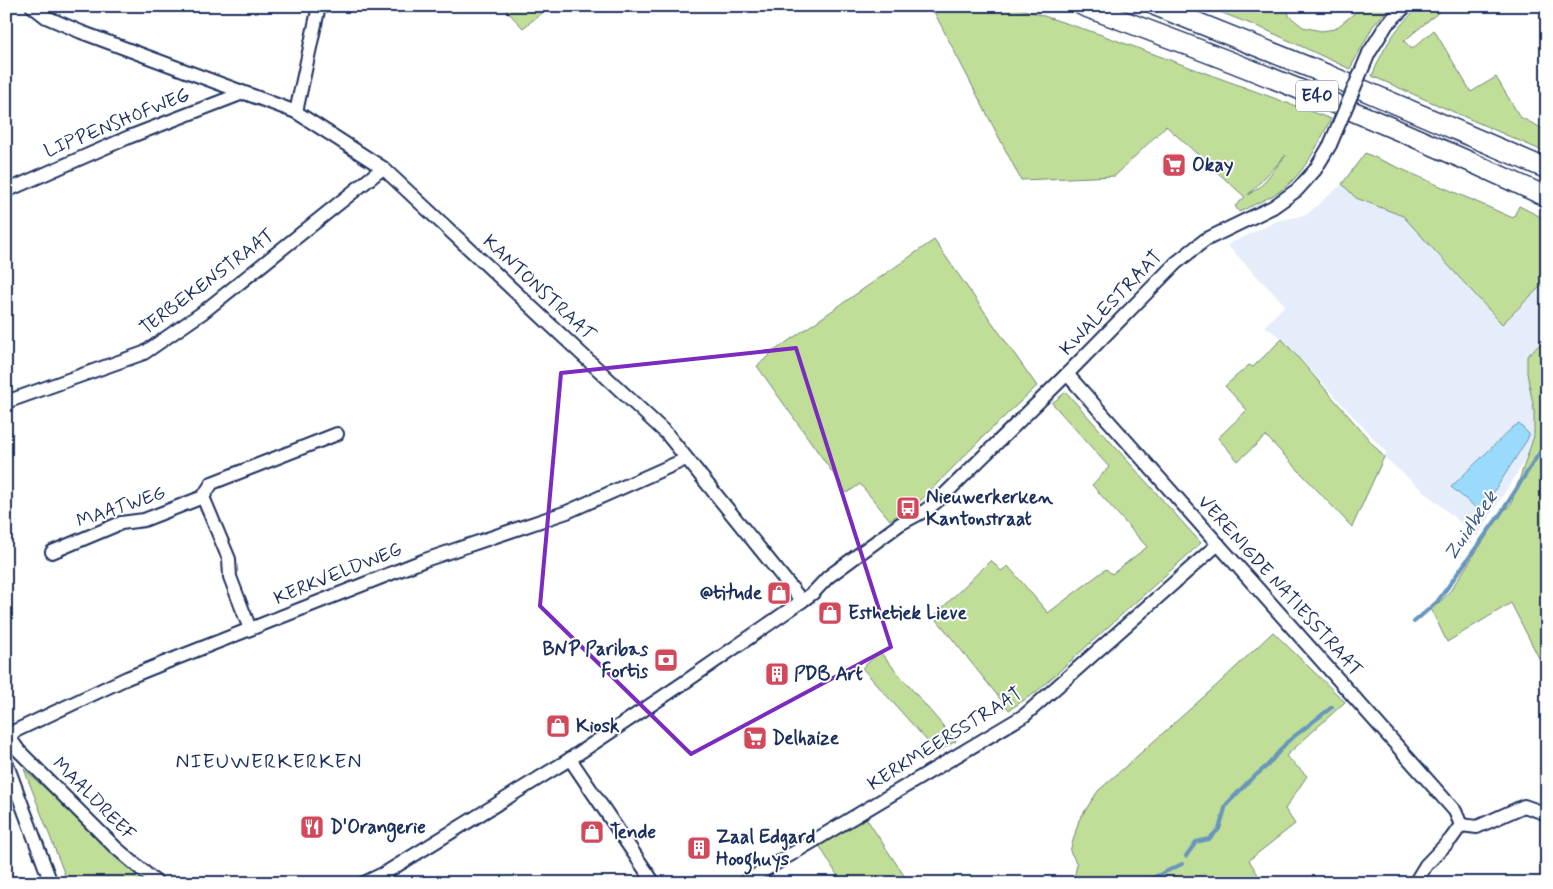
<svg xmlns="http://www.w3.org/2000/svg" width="1553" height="889" font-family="Mynerve,sans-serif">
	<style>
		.built { fill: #e6edfa }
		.green { fill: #c0de97; stroke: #6e867a; fill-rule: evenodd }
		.water { fill: #9adbfb; stroke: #6796bc }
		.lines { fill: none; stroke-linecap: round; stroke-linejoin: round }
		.stream { stroke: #6796bc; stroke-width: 4 }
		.minor-casing { stroke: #1b2f5e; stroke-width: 16 }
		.highway-casing { stroke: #1b2f5e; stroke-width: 22 }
		.minor { stroke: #fff; stroke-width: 12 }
		.highway { stroke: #fff; stroke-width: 19 }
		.minor-bridge-casing { stroke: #1b2f5e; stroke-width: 16; stroke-linecap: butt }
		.minor-bridge { stroke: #fff; stroke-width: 12 }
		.marked { fill: none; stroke: #7b2cbf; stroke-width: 4; stroke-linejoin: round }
		.labels { text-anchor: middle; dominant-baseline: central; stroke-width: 4; stroke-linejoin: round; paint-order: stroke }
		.shield { fill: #fff; stroke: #5f6d8e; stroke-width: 1 }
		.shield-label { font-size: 18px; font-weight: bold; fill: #1b2f5e }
		.street-label { font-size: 19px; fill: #1b2f5e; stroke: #fff }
		.poi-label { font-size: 19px; font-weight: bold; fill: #1b2f5e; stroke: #fff; text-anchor: start }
		.water-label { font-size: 20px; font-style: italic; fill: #3b5a85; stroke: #fff }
		.quarter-label { font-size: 21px; letter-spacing: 1px; fill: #1b2f5e; stroke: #fff }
	</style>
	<rect width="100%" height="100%" fill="#fff"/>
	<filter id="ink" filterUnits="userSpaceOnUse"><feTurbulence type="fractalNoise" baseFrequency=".02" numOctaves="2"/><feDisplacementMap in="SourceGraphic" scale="10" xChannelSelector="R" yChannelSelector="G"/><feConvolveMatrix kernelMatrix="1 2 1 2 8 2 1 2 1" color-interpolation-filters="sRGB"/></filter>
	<g filter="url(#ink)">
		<polygon class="built" points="1342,184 1356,198 1403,216 1501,324 1547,280 1547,338 1527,356 1534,410 1534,436 1527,457 1477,537 1384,457 1386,452 1282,339 1265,326 1285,305 1227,245 1277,221 1306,215"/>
		<g class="green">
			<polygon points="502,6 551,6 523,28"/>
			<path d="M 931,6 L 1013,6 L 1099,34 L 1331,119 C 1317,146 1304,176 1277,193 C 1265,200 1251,206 1239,212 L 1235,206 L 1245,197 L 1166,126 L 1115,176 L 1021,180 ZM 1286,155 L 1261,186 L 1248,195 Z"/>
			<polygon points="1204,6 1288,6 1289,16 1303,27 1321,31 1335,29 1363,6 1391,6 1373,26 1350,69 1264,29"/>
			<path d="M 1420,6 L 1441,6 L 1440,11 L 1404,41 L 1412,49 L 1434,30 L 1471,92 L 1496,77 L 1520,117 L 1547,131 L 1547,153 L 1372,76 C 1386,43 1394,30 1420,6 Z"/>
			<polygon points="1365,153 1513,218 1519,206 1547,220 1547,280 1502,324 1403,216 1356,198 1342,184"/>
			<polygon points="934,240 1037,386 987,433 917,504 890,520 860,484 847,493 757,366 774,351"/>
			<polygon points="1547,338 1547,674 1511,603 1447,642 1431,609 1440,602 1450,591 1502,513 1511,504 1534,436 1534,410 1527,373 1527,356"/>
			<polygon points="1282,339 1384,457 1352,527 1266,436 1238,461 1218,438 1247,410 1225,386 1249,365 1253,367"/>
			<polygon points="1066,392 1201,543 1035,693 1009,710 934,616 991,560 1001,571 1008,566 1048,613 1106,569 1112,574 1147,547 1092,485 1109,467 1052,403"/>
			<polygon points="1273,632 1345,702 1286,756 1307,776 1285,809 1295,824 1249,860 1263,883 1073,883 1077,864 1070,851 1079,820 1098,791 1217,685"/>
			<polygon points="880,652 956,741 937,752 862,668"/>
			<polygon points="24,769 148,883 68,883"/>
			<polygon points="866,818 909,883 842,883 819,845"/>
		</g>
		<polygon class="water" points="1519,424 1529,434 1527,440 1481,512 1451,487 1513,427"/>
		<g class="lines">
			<g class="stream">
				<polyline points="1414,622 1437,602 1501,513 1547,441"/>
				<polyline points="1186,856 1196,842 1209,839 1219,829 1226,805 1250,780 1267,766 1287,742 1332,707"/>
				<polyline points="1142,883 1182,864"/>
			</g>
			<g class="minor-casing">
				<g id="minor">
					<polyline points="32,6 46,17 81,32 296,112 383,168 667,434 802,601"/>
					<polyline points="1369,53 1387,24 1406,6"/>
					<polyline points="296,112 319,6"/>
					<polyline points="6,191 129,137 243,93"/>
					<polyline points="1067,374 1455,811 1461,825"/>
					<polyline points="6,402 144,353 202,313 383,168"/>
					<polyline points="52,552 121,523 144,520 203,497"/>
					<polyline points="250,629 230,577 229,559 203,497 212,483 337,434"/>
					<polyline points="6,733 19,751 115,847 157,883"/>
					<polyline points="6,748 10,738 15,731 127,678 164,663 425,560 567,512 686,459"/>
					<polyline points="570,759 654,883"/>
					<polyline points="6,762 51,883"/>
					<polyline points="1461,825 1477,827 1524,806 1547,814"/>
					<polyline points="364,883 385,873 570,759 685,682 802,601 813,593 828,577 900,524 926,510 942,497 1067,374 1176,263 1205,240 1273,207 1297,190 1315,170 1330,145"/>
					<polyline points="743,883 1025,715 1218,544"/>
					<polyline points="1415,883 1426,865 1451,839 1461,825"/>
				</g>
			</g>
			<g class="highway-casing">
				<g id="highway">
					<path d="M 1083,6 C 1240,63 1395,126 1547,197"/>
					<polyline points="1156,6 1326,74 1547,169"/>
				</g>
			</g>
			<use href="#minor" class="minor"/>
			<use href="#highway" class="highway"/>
			<g class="minor-bridge-casing">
				<polyline id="minor-bridge" points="1330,145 1369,53"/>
			</g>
			<use href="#minor-bridge" class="minor-bridge"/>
		</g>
	</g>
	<path class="marked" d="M 796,348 L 891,647 L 691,754 L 540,606 L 561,373 Z"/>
	<defs>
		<g id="supermarket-square" transform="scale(1.25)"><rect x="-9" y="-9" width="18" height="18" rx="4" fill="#d1495b" stroke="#fff"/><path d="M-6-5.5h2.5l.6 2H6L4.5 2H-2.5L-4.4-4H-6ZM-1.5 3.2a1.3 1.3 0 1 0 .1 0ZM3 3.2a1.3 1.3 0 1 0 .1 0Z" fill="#fff"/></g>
		<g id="bus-square" transform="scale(1.25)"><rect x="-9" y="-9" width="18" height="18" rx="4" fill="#d1495b" stroke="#fff"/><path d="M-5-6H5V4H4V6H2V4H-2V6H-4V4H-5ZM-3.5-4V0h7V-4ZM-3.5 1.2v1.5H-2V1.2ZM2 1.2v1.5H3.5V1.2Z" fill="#fff"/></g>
		<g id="shop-square" transform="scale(1.25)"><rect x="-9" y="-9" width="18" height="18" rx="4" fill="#d1495b" stroke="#fff"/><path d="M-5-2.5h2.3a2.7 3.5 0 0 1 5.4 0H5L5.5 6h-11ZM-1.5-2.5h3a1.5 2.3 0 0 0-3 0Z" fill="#fff"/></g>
		<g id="bank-square" transform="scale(1.25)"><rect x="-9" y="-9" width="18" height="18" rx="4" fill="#d1495b" stroke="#fff"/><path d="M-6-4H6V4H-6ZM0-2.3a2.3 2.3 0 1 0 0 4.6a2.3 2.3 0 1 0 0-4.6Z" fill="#fff"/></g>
		<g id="building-square" transform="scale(1.25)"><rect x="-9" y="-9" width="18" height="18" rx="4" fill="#d1495b" stroke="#fff"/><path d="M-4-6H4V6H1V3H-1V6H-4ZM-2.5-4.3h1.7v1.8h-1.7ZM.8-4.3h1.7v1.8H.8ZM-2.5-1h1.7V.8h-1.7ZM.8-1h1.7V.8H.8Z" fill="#fff"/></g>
		<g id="restaurant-square" transform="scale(1.25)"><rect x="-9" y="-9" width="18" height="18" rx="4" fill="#d1495b" stroke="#fff"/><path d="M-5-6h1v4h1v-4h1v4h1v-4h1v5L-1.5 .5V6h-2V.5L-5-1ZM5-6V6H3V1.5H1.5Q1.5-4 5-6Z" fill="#fff"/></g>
	</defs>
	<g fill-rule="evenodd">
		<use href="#supermarket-square" x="1174" y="165"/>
		<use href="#bus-square" x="908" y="508"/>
		<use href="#shop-square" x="779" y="593"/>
		<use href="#shop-square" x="830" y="613"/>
		<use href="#bank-square" x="666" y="660"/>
		<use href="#building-square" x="777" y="674"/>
		<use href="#shop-square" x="558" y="726"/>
		<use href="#supermarket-square" x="755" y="738"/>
		<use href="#restaurant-square" x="312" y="827"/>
		<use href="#shop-square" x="592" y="832"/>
		<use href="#building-square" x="699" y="848"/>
	</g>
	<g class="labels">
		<rect class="shield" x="1296" y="80.5" width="42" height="31" rx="4"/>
		<g class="shield-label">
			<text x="1317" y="96">E40</text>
		</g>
		<g class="street-label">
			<text transform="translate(117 123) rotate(-22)">LIPPENSHOFWEG</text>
			<text transform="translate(207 282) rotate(-37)">TERBEKENSTRAAT</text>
			<text transform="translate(539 288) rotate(43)">KANTONSTRAAT</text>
			<text transform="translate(1111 303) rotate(-46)">KWALESTRAAT</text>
			<text transform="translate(121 507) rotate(-19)">MAATWEG</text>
			<text transform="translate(338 574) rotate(-22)">KERKVELDWEG</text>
			<text transform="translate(1280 586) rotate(48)">VERENIGDE NATIESSTRAAT</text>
			<text transform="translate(945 739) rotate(-32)">KERKMEERSSTRAAT</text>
			<text transform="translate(94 799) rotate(45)">MAALDREEF</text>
		</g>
		<g class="poi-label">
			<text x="1192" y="165">Okay</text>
			<text x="926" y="497">Nieuwerkerken<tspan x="926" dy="22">Kantonstraat</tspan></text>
			<text x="762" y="593" text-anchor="end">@titude</text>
			<text x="848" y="613">Esthetiek Lieve</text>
			<text x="648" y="649" text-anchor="end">BNP Paribas<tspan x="648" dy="22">Fortis</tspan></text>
			<text x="794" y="674">PDB Art</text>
			<text x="576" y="726">Kiosk</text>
			<text x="772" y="738">Delhaize</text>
			<text x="330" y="827">D'Orangerie</text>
			<text x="610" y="832">Tende</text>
			<text x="716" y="837">Zaal Edgard<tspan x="716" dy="22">Hooghuys</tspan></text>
		</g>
		<g class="water-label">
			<text transform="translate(1471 526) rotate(-56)">Zuidbeek</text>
		</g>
		<g class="quarter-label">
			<text x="269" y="762">NIEUWERKERKEN</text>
		</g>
	</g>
	<rect width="1553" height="889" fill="none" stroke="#fff" stroke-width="25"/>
	<rect x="12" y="12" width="1528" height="864" fill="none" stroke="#1b2f5e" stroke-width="2" filter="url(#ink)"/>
</svg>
